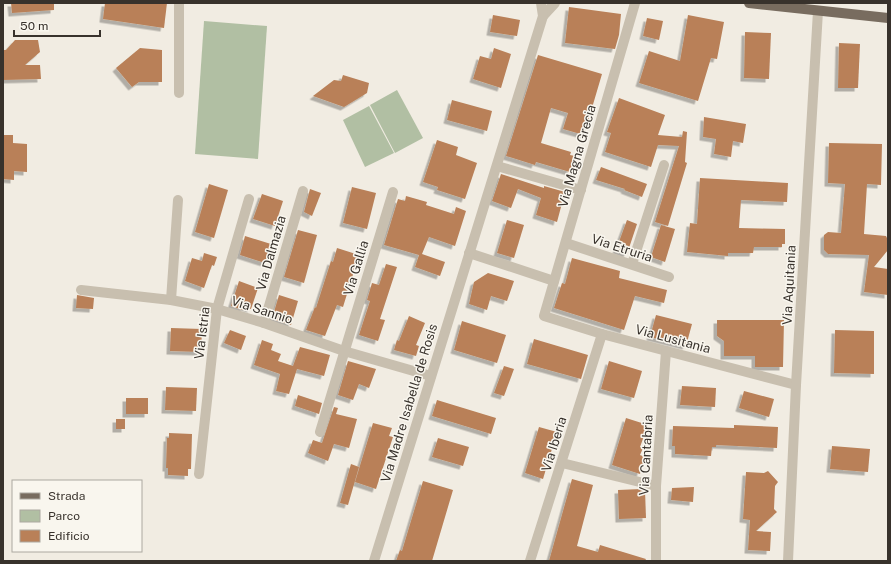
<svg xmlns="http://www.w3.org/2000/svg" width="891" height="564" font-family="'Public Sans',sans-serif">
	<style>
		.green { fill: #b1bfa3 }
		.building { fill: #b98058; filter: url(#shadow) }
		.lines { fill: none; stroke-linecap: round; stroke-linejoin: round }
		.minor { stroke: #c8bfaf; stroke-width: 10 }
		.tertiary { stroke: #c8bfaf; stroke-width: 10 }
		.primary { stroke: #786c5f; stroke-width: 10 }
		.labels { text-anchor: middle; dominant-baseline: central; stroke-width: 3; stroke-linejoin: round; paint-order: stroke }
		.street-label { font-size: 13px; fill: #38322c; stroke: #f9f6ee }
	</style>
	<defs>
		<filter id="shadow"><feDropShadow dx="-3.5" dy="3.5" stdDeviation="0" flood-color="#0004"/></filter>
	</defs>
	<rect width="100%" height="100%" fill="#f1ece2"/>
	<g class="green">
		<polygon points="204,21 267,26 258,159 195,154"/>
		<polygon points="397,90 423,138 395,153 370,105"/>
		<polygon points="369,106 394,153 365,167 343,120"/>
	</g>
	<g class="building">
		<polygon points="11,3 54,3 54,10 12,13"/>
		<polygon points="105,3 167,3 164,28 103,19"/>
		<polygon points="569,7 621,14 619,35 615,49 565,43"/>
		<polygon points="493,15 520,20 517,36 490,32"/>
		<polygon points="688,15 724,22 717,59 711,58 698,101 639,83 649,51 680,61"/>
		<polygon points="647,18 663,21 659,40 643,36"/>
		<polygon points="745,32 771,33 769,79 744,78"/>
		<polygon points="15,40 38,40 40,52 25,65 40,65 41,79 3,80 3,50 6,50"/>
		<polygon points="839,43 860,44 858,88 838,88"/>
		<polygon points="140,48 162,50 162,82 139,82 132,87 116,68"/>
		<polygon points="494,48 511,54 501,88 473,79 480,56 491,59"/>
		<polygon points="538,55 602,74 584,135 563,129 568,113 551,108 541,143 571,152 570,155 575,156 570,172 536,162 535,165 506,156"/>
		<polygon points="343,75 369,83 367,93 344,107 313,96 334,80 341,81"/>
		<polygon points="619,98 665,115 658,135 682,137 683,131 687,132 685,162 687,163 668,226 655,222 679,146 658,145 651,167 605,152 611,133 607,132"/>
		<polygon points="452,100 492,111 487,131 447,120"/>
		<polygon points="704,117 746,124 743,143 733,141 731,157 714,154 716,139 703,137"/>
		<polygon points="3,135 13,135 13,143 27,144 27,172 14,171 14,180 3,179"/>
		<polygon points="437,140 458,147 456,155 477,163 465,199 437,190 438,187 423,182"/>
		<polygon points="829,143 882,144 881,185 867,184 864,234 886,236 888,240 888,250 874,267 888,269 888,295 864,292 869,255 828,254 824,250 824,235 828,232 841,233 845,184 828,183"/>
		<polygon points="601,167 647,184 642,197 624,190 625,189 596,180"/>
		<polygon points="501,174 544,188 544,186 565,192 557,222 536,215 541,198 518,189 511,208 492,201"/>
		<polygon points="700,178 788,183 787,202 741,200 739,228 785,229 785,244 782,244 782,247 754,247 753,253 728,253 728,256 687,252 690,223 697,224"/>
		<polygon points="209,184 228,190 214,238 195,232"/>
		<polygon points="352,187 376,193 367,229 343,223"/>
		<polygon points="310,189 321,193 312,216 304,212"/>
		<polygon points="262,194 283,201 275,226 253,219"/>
		<polygon points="406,196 427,202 426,205 454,214 456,207 466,211 455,246 429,237 422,254 445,262 440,276 415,267 419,255 384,245 398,199 405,201"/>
		<polygon points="507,220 524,225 514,258 497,253"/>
		<polygon points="627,220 637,224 627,254 616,250"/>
		<polygon points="661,225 675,229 665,262 651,257"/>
		<polygon points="298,230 317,235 304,283 284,277"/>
		<polygon points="245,236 271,244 265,263 240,255"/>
		<polygon points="337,248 359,255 343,307 337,305 325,336 306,330 315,307 316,308 331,261 333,262"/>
		<polygon points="204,253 217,257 214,266 212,265 204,288 185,281 192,258 202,261"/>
		<polygon points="572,258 620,271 619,278 667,290 664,303 635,296 624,330 554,308 562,283 565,284"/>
		<polygon points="386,264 397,267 380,319 385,320 378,341 359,335 370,301 367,300 372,283 379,285"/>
		<polygon points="488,273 514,281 507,301 491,296 487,310 469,304 474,282"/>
		<polygon points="239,281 258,288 251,309 244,307 243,310 231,306"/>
		<polygon points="77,295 94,298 93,309 76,308"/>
		<polygon points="279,295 298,301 291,325 272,319"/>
		<polygon points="656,315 692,324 686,346 650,337"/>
		<polygon points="409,316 425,323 416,345 419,346 416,356 394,350 397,340 399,341"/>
		<polygon points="717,320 784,320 783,367 755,367 755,356 724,356 724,341 717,336"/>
		<polygon points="462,321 506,335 497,363 454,350"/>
		<polygon points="171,328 202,329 201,352 170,351"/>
		<polygon points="230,330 246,336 241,350 224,343"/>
		<polygon points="835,330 874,331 874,374 834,373"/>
		<polygon points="534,339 588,355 581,379 527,364"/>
		<polygon points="262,340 273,344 271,350 281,354 278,361 293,366 300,347 330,355 324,376 297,369 289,394 276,391 280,374 254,365"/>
		<polygon points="348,361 376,369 369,388 359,384 353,400 338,395"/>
		<polygon points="609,361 642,371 634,398 601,389"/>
		<polygon points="504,366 514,369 504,396 494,393"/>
		<polygon points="682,386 716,388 715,407 680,405"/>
		<polygon points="166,387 197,388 196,411 165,410"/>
		<polygon points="744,391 774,399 769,417 739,408"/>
		<polygon points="298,395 322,403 319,414 295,406"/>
		<rect x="126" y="398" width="22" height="16"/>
		<polygon points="437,400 496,418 491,434 432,416"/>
		<polygon points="334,407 338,408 336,414 357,419 349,448 334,444 328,461 308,453 313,440 322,443"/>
		<polygon points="626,418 648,425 640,447 643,448 640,455 645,457 640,474 612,465"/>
		<rect x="116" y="419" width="9" height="10"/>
		<polygon points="373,423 392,428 389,436 393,437 376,489 355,482"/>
		<polygon points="734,425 778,427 777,448 716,445 716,447 712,447 711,456 675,454 675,446 672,446 673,426 734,428"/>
		<polygon points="539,427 557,432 543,479 525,473"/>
		<polygon points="169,433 192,434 191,469 188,469 188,476 168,475 168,468 166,468 167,438 169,438"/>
		<polygon points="438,438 469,447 463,466 432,457"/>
		<polygon points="832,446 870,449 868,472 830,469"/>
		<polygon points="351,464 359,467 348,505 340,503"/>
		<polygon points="768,471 778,482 775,486 774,509 777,512 756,531 771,532 770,551 748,550 750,520 743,519 746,472 764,473"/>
		<polygon points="572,479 593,485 577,546 598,552 600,545 646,559 645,561 549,561"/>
		<polygon points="423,481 453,490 432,561 396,561 400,550 402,551"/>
		<polygon points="694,487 693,502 671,500 672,488"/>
		<polygon points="641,489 645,490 646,518 619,519 618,490"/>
	</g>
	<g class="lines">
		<g class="minor">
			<polyline points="635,3 544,316 602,334 796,385"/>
			<polyline points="179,93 179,3"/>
			<polyline points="497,166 581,190"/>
			<polyline points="566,243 669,277"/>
			<polyline points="469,253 554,281"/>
			<polyline points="632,264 664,165"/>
			<polyline points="81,290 171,300 217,309 264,323 344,351 431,376"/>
			<polyline points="171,300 178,200"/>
			<polyline points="264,323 303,191"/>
			<polyline points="320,432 393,192"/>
			<polyline points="562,463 656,486"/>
			<polyline points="199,474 217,309 249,199"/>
			<polyline points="530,561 602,334"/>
			<polyline points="656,561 656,486 666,351"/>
			<polyline points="788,561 796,385 818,11"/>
		</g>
		<g class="tertiary">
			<polyline points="543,16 555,3"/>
			<polyline points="374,561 543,16 541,3"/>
		</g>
		<polyline class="primary" points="749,3 888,18"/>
	</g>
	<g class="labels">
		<g class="street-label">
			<text transform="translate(577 156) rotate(-74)">Via Magna Grecia</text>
			<text transform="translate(622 248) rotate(18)">Via Etruria</text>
			<text transform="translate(271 253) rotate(-74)">Via Dalmazia</text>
			<text transform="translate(356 268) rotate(-73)">Via Gallia</text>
			<text transform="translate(789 285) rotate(-87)">Via Aquitania</text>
			<text transform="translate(262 310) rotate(18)">Via Sannio</text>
			<text transform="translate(202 333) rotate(-83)">Via Istria</text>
			<text transform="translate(673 339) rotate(15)">Via Lusitania</text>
			<text transform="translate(409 403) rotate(-73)">Via Madre Isabella de Rosis</text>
			<text transform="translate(554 444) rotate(-73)">Via Iberia</text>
			<text transform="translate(646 455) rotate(-87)">Via Cantabria</text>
		</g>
	</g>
	<rect width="891" height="564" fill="none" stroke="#38322c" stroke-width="8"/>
	<rect x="12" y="480" width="130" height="72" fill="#f9f6ee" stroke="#aca8a0"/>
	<rect x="20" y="493" width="20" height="6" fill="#786c5f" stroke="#aca8a0"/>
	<text x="48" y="500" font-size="12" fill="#38322c">Strada</text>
	<rect x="20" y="510" width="20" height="12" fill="#b1bfa3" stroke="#aca8a0"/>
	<text x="48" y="520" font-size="12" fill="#38322c">Parco</text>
	<rect x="20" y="530" width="20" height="12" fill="#b98058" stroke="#aca8a0"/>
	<text x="48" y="540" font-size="12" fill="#38322c">Edificio</text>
	<path d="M14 30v6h86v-6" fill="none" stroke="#38322c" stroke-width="2"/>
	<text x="20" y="30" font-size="12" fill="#38322c" stroke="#f9f6ee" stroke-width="3" paint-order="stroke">50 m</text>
</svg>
